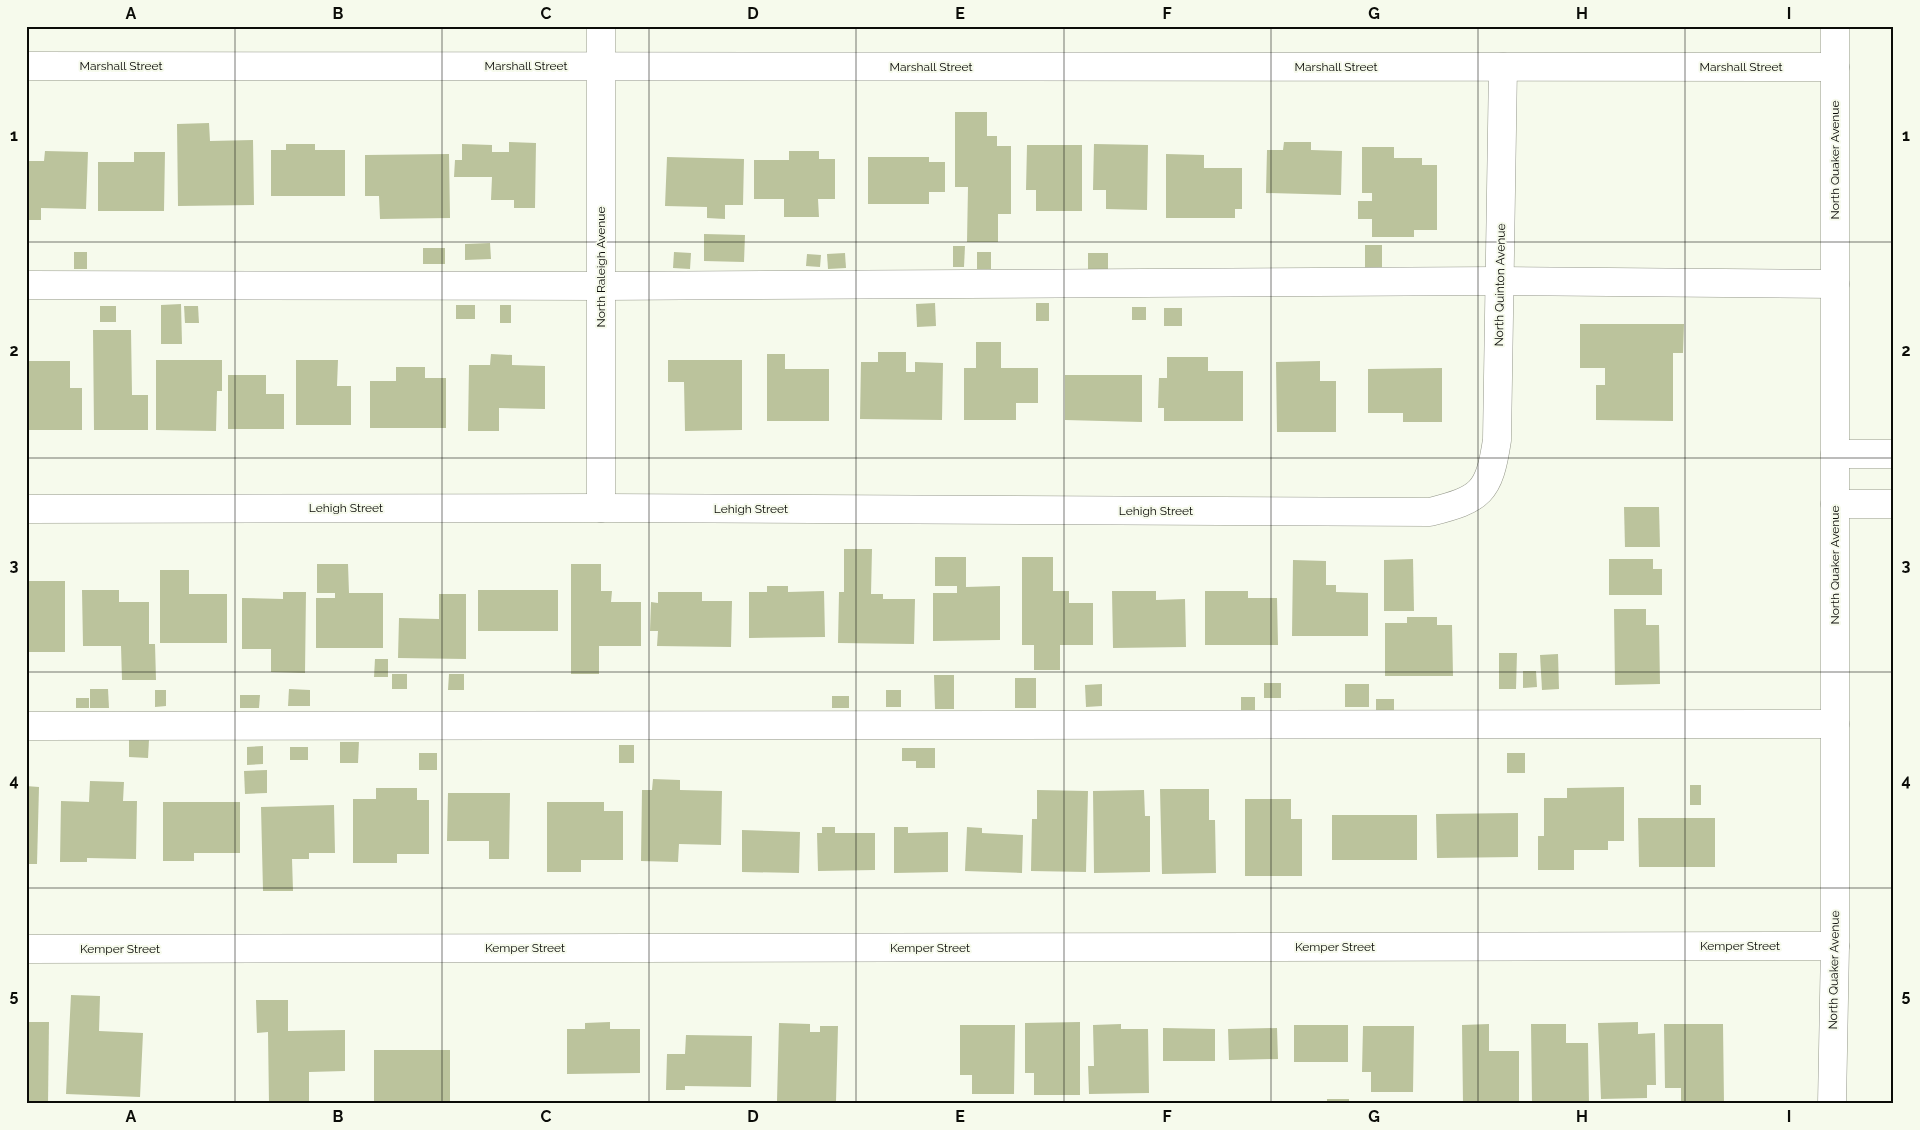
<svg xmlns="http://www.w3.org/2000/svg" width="1920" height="1130" font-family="Raleway,sans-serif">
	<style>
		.building { fill: #bbc39c }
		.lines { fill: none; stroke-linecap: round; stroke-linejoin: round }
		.minor-casing { stroke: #95988b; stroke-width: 29 }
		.major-casing { stroke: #95988b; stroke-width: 29 }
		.minor { stroke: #fff; stroke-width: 28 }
		.major { stroke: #fff; stroke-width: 28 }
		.grid { fill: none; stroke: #0b0c08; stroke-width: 1; stroke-opacity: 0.55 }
		.labels { text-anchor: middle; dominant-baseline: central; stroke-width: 4; stroke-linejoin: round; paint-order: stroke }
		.street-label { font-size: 12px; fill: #0b0c08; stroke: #f6faec }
		.neatline { fill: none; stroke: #0b0c08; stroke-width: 2 }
		.grid-label { font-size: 16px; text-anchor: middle; font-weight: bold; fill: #0b0c08 }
	</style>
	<rect width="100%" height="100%" fill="#f6faec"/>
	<g class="building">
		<polygon points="955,112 987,112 987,136 997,136 997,146 1011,146 1011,214 998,214 998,242 967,242 968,187 955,187"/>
		<polygon points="209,123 210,141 253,140 254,205 178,206 177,124"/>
		<polygon points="509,142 536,143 535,208 514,208 514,200 491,200 492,177 454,177 455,160 462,160 462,144 492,145 492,152 509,152"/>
		<polygon points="1284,142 1311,142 1311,150 1342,151 1341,195 1266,193 1267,150 1283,150"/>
		<polygon points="286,144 315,144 315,150 345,150 345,196 271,196 271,150 286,150"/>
		<polygon points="1094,144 1148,145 1147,210 1106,209 1106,190 1093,190"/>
		<polygon points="1027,145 1082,145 1082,211 1036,211 1036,190 1026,190"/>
		<polygon points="1362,147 1394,147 1394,158 1422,158 1422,165 1437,165 1437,230 1414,230 1414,237 1372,237 1372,219 1358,219 1358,201 1372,201 1372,193 1362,193"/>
		<polygon points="45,151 88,152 86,209 41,208 41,220 26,220 26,161 44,161"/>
		<polygon points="789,151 819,151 819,159 835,159 835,199 818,199 819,217 784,217 784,199 754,199 754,160 789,160"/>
		<polygon points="134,152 165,152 164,211 98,211 98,162 134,162"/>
		<polygon points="449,154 450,218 380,219 379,196 365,196 365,155"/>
		<polygon points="1166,154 1204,155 1204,168 1242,168 1242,209 1235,209 1235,218 1166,218"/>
		<polygon points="667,157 744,159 743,205 725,205 725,219 707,218 707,207 665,206"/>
		<polygon points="868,157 929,157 929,162 945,162 945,192 929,192 929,204 868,204"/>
		<polygon points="704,234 745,235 744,262 704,261"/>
		<polygon points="490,243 491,259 465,260 465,244"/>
		<rect x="1365" y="245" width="17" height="25"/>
		<polygon points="953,246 965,246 964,267 953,267"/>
		<rect x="423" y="248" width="22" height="16"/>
		<rect x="74" y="252" width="13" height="17"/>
		<polygon points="674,252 691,253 690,269 673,268"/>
		<rect x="977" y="252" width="14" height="17"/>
		<polygon points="845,253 846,268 828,269 827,254"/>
		<rect x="1088" y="253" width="20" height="16"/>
		<polygon points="807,254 821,255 820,267 806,266"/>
		<polygon points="935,303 936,326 917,327 916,304"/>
		<rect x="1036" y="303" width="13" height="18"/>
		<polygon points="181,304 182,344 161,344 161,305"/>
		<rect x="456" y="305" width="19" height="14"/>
		<rect x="500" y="305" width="11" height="18"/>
		<rect x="100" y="306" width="16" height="16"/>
		<polygon points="184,306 198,306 199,323 185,323"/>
		<rect x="1132" y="307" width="14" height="13"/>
		<rect x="1164" y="308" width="18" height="18"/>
		<polygon points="1580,324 1684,324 1683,353 1673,353 1673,421 1596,420 1596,385 1605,385 1605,368 1580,368"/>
		<polygon points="93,330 131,330 132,395 148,395 148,430 94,430"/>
		<polygon points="976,342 1001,342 1001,368 1038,368 1038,403 1016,403 1016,420 964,420 964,368 976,368"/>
		<polygon points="878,352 906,352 906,372 915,372 915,362 943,363 942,420 860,419 861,362 878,362"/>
		<polygon points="491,354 512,355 512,365 545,366 545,409 499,408 499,431 468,431 469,365 490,365"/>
		<polygon points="767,354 785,354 785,369 829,369 829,421 767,421"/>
		<polygon points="1167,357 1208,357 1208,371 1243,371 1243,421 1164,421 1164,408 1158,408 1159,378 1167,378"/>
		<polygon points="156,360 222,360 222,391 217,391 216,431 156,430"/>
		<polygon points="296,360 338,360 337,386 351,386 351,425 296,425"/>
		<polygon points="668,360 742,360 742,430 685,431 684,382 668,382"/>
		<polygon points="26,361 70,361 70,388 82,388 82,430 26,430"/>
		<polygon points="1320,361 1320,381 1336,381 1336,432 1277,432 1276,362"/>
		<polygon points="396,367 425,367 425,378 446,378 446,428 370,428 370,381 396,381"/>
		<polygon points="1442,368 1442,422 1403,422 1403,413 1368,413 1368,369"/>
		<polygon points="228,375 266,375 266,394 284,394 284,429 228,429"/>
		<polygon points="1065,375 1142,375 1142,422 1065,420"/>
		<polygon points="1624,507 1659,507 1660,547 1625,547"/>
		<polygon points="844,549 872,549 871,594 883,594 883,599 915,599 914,644 838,643 839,592 844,592"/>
		<polygon points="935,557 966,557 966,587 1000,586 1000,640 933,641 933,593 957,593 957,586 935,586"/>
		<polygon points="1022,557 1053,557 1053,591 1069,591 1069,603 1093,603 1093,645 1060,645 1060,670 1034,670 1034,645 1022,645"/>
		<polygon points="1413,559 1414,611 1384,611 1384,560"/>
		<polygon points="1609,559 1653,559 1653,569 1662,569 1662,595 1609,595"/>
		<polygon points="1293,560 1326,561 1326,585 1336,585 1336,592 1368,593 1368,636 1292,636"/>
		<polygon points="317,564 348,564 349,593 383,593 383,648 316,648 316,598 335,598 335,593 317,593"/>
		<polygon points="571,564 601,564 601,591 612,591 611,602 641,602 641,646 599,646 599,674 571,674"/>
		<polygon points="160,570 189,570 189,594 227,594 227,643 160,643"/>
		<rect x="26" y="581" width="39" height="71"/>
		<polygon points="767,586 788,586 788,592 824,591 825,637 749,638 749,592 767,592"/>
		<polygon points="82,590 119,590 119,602 149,602 149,644 155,644 156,680 122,680 121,646 83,646"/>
		<rect x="478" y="590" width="80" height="41"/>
		<polygon points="1112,591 1156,591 1156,600 1185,599 1186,647 1113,648"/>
		<polygon points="1205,591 1248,591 1248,598 1277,598 1278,645 1205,645"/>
		<polygon points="283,592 306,592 305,673 271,672 271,649 242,649 242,598 283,599"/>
		<polygon points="658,592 702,592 702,601 732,601 731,647 657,646 658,631 650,631 651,602 658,603"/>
		<polygon points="439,594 466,594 466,659 398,658 399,618 439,619"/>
		<polygon points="1614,609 1646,609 1646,625 1659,625 1660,684 1615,685"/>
		<polygon points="1407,617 1437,617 1437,625 1452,625 1453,676 1385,676 1385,623 1407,623"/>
		<polygon points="1499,653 1517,653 1516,689 1499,689"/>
		<polygon points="1558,654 1559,689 1542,690 1540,655"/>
		<polygon points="375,659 388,659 388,677 374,677"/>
		<polygon points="1523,671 1536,671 1537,687 1523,688"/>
		<rect x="392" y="674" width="15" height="15"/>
		<polygon points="449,674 464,674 464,690 448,690"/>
		<polygon points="934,675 954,675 954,709 935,709"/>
		<rect x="1015" y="678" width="21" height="30"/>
		<rect x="1264" y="683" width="17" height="15"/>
		<polygon points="1102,684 1102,706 1086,707 1085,685"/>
		<rect x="1345" y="684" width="24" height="23"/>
		<polygon points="90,689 108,689 109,708 90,708"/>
		<polygon points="289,689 310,690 310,706 288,706"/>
		<polygon points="155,690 166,690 166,706 155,707"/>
		<rect x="886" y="690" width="15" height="17"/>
		<polygon points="240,695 260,695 259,708 240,708"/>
		<rect x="832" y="696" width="17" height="12"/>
		<rect x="1241" y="697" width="14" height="15"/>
		<rect x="76" y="698" width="13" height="10"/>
		<rect x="1376" y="699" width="18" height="11"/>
		<polygon points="129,740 149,740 148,758 129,757"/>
		<polygon points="340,742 359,742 358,763 340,763"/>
		<rect x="619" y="745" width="15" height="18"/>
		<polygon points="263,746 263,764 247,765 247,747"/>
		<rect x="290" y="747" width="18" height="13"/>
		<polygon points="902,748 935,748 935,768 916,768 916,761 902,761"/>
		<rect x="419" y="753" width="18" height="17"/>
		<rect x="1507" y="753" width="18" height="20"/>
		<polygon points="267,770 267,793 245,794 244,771"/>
		<polygon points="653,779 680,780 680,790 722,791 721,845 679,844 678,862 641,861 642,790 652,790"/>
		<polygon points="90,781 124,782 123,801 137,801 136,859 87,858 87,862 60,862 61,801 89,802"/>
		<rect x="1690" y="785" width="11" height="20"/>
		<polygon points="26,786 39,787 37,864 26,864"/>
		<polygon points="1624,787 1624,841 1608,841 1608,850 1574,850 1574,870 1538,870 1538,836 1544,836 1544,798 1567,798 1567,788"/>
		<polygon points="376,788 417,788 417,800 429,800 429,854 397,854 397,863 353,863 353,799 376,799"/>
		<polygon points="1160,789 1209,789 1209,820 1215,820 1216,873 1162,874"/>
		<polygon points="1037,790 1088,791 1086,872 1031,871 1032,819 1037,819"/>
		<polygon points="1144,790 1145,816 1150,816 1150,872 1094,873 1093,791"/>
		<polygon points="448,793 510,793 509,859 489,859 489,841 447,841"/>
		<polygon points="1245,799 1291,799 1291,819 1302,819 1302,876 1245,876"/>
		<polygon points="163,802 240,802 240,853 194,853 194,861 163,861"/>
		<polygon points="547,802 604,802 604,811 623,811 623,860 581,860 581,872 547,872"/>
		<polygon points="334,805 335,853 309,853 309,859 292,859 293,891 263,891 261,807"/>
		<polygon points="1518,813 1518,857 1437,858 1436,814"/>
		<rect x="1332" y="815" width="85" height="45"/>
		<polygon points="1638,818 1715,818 1715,867 1639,867"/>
		<polygon points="822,827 835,827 835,833 875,833 875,870 818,871 817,833 822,833"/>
		<polygon points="894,827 908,827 908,833 948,832 948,872 894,873"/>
		<polygon points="967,827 982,828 982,833 1023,835 1022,873 965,871"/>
		<polygon points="742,830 800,832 799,873 742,872"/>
		<polygon points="71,995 100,996 99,1031 143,1033 140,1097 66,1094"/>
		<polygon points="256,1000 288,1000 288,1031 345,1030 345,1071 309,1072 309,1104 269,1104 268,1032 257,1033"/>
		<polygon points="26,1022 49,1022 48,1104 26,1104"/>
		<polygon points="610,1022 610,1029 640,1029 640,1073 567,1074 567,1029 585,1029 585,1023"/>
		<polygon points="1080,1022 1080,1095 1034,1095 1034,1073 1025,1073 1025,1023"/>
		<polygon points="1638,1022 1638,1034 1655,1033 1656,1085 1647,1085 1647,1098 1601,1099 1598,1023"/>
		<polygon points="779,1023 810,1024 810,1032 820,1032 820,1026 838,1026 836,1102 777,1101"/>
		<polygon points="1121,1024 1121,1029 1148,1029 1149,1093 1089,1094 1088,1066 1094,1066 1093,1025"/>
		<polygon points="1489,1024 1489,1051 1519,1051 1519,1104 1463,1104 1462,1025"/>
		<polygon points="1531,1024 1566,1024 1566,1043 1588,1043 1589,1104 1532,1104"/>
		<polygon points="1664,1024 1723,1024 1724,1104 1681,1104 1681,1088 1665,1088"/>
		<polygon points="960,1025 1015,1025 1014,1094 972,1094 972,1075 960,1075"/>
		<rect x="1294" y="1025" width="54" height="37"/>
		<polygon points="1363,1026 1414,1026 1413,1092 1371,1092 1371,1072 1362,1072"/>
		<polygon points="1163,1028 1215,1029 1215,1061 1163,1061"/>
		<polygon points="1277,1028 1278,1059 1229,1060 1228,1029"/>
		<polygon points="686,1035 752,1036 751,1087 685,1086 685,1090 666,1090 667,1054 685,1054"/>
		<polygon points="374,1050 450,1050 450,1102 374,1101"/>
		<rect x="1327" y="1099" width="22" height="5"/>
	</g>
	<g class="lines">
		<g class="minor-casing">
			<g id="minor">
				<polyline points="26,66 1835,67"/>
				<polyline points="26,285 601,286 1500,281 1835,284"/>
				<polyline points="1835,454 1894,454"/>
				<polyline points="1835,504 1894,504"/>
				<polyline points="601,508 601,26"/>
				<path d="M 26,509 L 601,508 L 1430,512 C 1481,499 1489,493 1497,440 L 1503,67"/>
				<polyline points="26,726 1835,724"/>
				<polyline points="26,949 1835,946"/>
			</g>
		</g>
		<g class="major-casing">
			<polyline id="major" points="1832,1104 1835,946 1835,26"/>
		</g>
		<use href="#minor" class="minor"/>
		<use href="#major" class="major"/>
	</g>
	<path class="grid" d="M 235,26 L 235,1104M 442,26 L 442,1104M 649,26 L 649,1104M 856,26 L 856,1104M 1064,26 L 1064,1104M 1271,26 L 1271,1104M 1478,26 L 1478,1104M 1685,26 L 1685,1104M 26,242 L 1894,242M 26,458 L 1894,458M 26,672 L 1894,672M 26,888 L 1894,888"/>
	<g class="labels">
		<g class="street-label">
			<text x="121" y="66">Marshall Street</text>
			<text x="526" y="66">Marshall Street</text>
			<text x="931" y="67">Marshall Street</text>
			<text x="1336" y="67">Marshall Street</text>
			<text x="1741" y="67">Marshall Street</text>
			<text transform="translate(1835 160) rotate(-90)">North Quaker Avenue</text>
			<text transform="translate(601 267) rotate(-90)">North Raleigh Avenue</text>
			<text transform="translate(1500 285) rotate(-89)">North Quinton Avenue</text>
			<text x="346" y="508">Lehigh Street</text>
			<text x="751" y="509">Lehigh Street</text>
			<text x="1156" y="511">Lehigh Street</text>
			<text transform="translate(1835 565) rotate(-90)">North Quaker Avenue</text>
			<text x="1740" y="946">Kemper Street</text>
			<text x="1335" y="947">Kemper Street</text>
			<text x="525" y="948">Kemper Street</text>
			<text x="930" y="948">Kemper Street</text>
			<text x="120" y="949">Kemper Street</text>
			<text transform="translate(1834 970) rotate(-89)">North Quaker Avenue</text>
		</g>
	</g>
	<rect width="1920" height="1130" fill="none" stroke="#f6faec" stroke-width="55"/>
	<rect x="28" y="28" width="1864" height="1074" class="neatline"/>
	<g class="grid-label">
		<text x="131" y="19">A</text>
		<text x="338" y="19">B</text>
		<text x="546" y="19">C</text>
		<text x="753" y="19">D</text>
		<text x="960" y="19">E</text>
		<text x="1167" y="19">F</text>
		<text x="1374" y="19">G</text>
		<text x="1582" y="19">H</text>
		<text x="1789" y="19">I</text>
		<text x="14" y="141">1</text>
		<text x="1906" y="141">1</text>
		<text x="14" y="356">2</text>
		<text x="1906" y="356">2</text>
		<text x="14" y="571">3</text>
		<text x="1906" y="571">3</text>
		<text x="14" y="786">4</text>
		<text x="1906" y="786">4</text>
		<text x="14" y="1001">5</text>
		<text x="1906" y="1001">5</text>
		<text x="131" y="1122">A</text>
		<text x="338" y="1122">B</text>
		<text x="546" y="1122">C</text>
		<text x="753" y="1122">D</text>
		<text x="960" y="1122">E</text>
		<text x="1167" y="1122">F</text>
		<text x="1374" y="1122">G</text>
		<text x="1582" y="1122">H</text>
		<text x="1789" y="1122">I</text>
	</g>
</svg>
